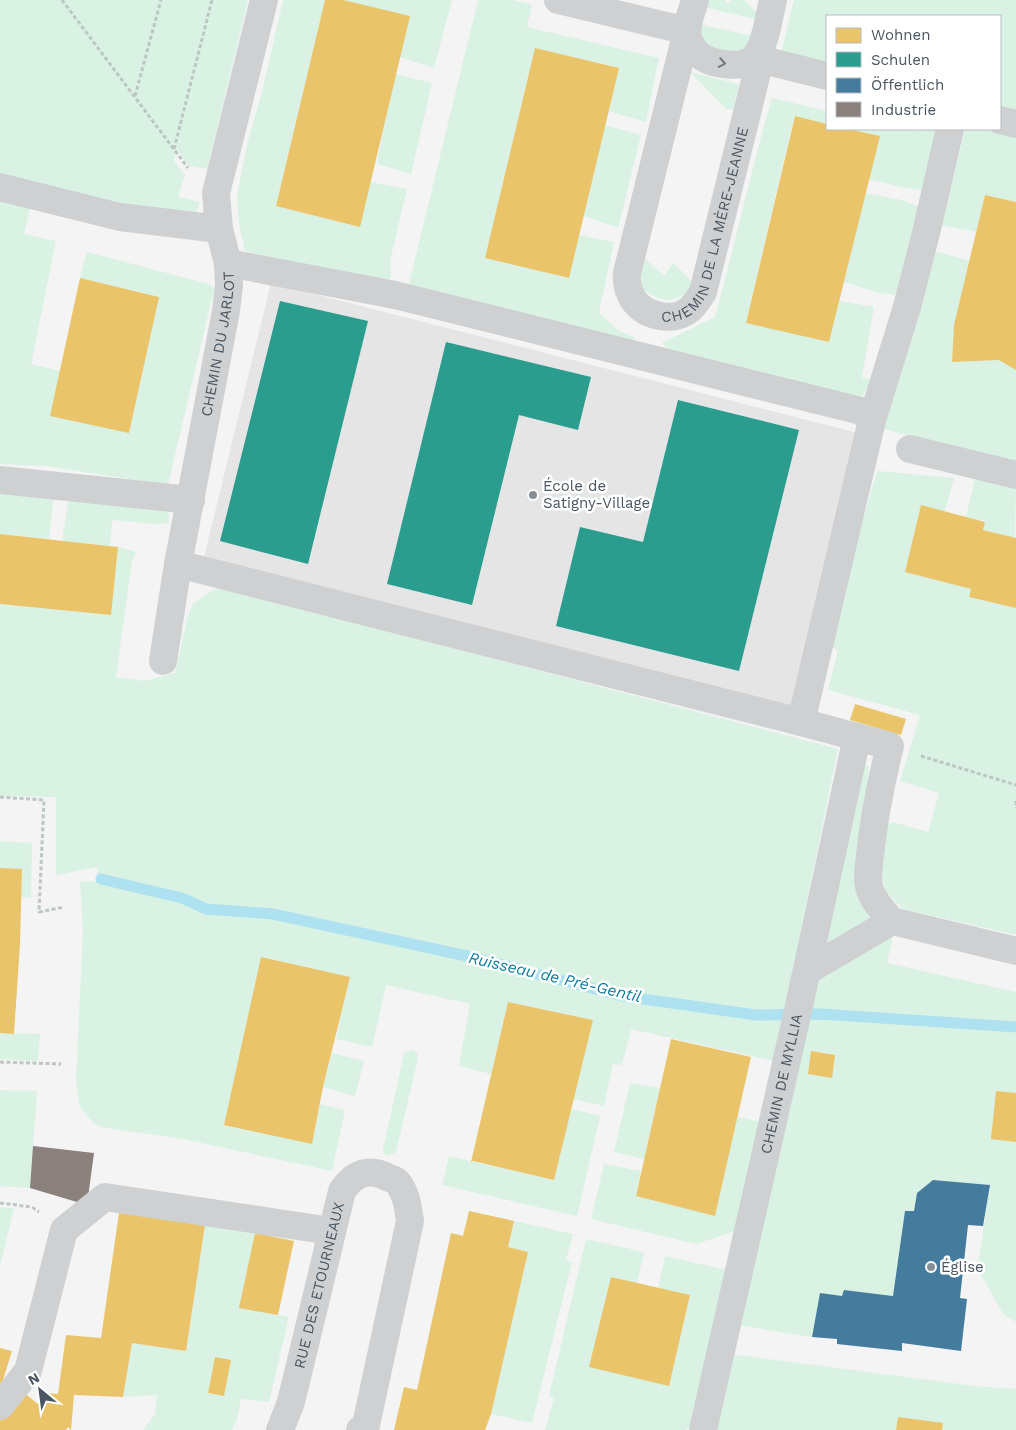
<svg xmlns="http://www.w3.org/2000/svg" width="1016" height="1430" font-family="'Work Sans',sans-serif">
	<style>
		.education { fill: #e6e5e6 }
		.green { fill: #d9f2e3; fill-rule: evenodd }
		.homes { fill: #e9c46a }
		.schools { fill: #2a9d8f }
		.public { fill: #457b9d }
		.industry { fill: #8a817c }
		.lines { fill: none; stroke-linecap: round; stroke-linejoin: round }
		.stream { stroke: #aee2f0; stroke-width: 11 }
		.path { stroke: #bcc7c4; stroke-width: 3; stroke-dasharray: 4 2.5; stroke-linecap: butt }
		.minor { stroke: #ced0d2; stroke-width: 28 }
		.oneway { stroke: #727b83 }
		.poi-dot { fill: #868d94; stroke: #fff; stroke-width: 2 }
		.labels { text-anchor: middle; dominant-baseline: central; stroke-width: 5; stroke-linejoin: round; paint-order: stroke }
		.street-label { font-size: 15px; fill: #4a5661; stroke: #fff }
		.poi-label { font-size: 15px; fill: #4a5661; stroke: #fff; text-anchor: start }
		.water-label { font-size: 16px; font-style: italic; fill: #0c7c9b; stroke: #fff }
	</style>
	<rect width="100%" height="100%" fill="#f4f4f4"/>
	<polygon class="education" points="271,283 862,434 794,709 204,557"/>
	<g class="green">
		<polygon points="0,0 248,0 207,169 189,166 177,149 174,161 185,175 178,197 200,202 193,219 0,175"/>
		<polygon points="283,0 325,0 276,206 359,227 370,182 407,189 390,261 391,277 383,284 245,251 239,223 237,196 247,145 263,88"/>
		<polygon points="343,0 452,0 434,68 400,57"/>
		<polygon points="478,0 513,0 532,4 527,27 659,58 646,122 609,111 619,68 535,48 485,258 568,278 579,235 614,242 599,313 619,331 634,337 635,347 413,292 409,284"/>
		<polygon points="706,0 725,0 728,4 732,0 744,0 758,14 755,19 703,7"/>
		<polygon points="794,0 1016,0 1016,112 1000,108 1000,16 827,16 827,65 781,53"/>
		<path d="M 699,24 L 752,36 L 745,49 C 731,53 708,52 701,37 C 699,33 699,28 699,24 Z"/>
		<polygon points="690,72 739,84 733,109 726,109"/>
		<polygon points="396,74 432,83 411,174 377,164 385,120"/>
		<path d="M 772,98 L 827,111 L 827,124 L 794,117 L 746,322 L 829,342 L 839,301 L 874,307 L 862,378 L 873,379 L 858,403 L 667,349 L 662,343 L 715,317 C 735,244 751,170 772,98 Z"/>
		<polygon points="605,125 641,135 618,228 584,216"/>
		<polygon points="848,129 907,129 918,131 919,129 935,129 939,146 930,191 906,188 868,179 879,136"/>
		<polygon points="965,129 986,129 1016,136 1016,202 985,195 976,232 942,225"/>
		<polygon points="865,193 902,200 926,210 905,296 880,293 844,282"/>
		<polygon points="0,200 30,208 24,234 56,241 31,364 60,371 129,433 148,347 156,296 80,278 87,252 209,284 214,289 168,485 45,466 0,464"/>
		<polygon points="931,250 970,261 953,362 999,360 1016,370 1016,467 882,428"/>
		<polygon points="645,259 664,276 673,263 695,284 686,295 670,300 660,299 645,291 637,280"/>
		<polygon points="877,471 954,478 945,511 921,506 905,572 971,589 970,597 1016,608 1016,935 903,909 886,892 881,871 884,826 893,822 928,832 939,793 900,781 920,715 828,690 838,650 827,645"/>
		<polygon points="975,478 1016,485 1015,538 983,530 985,521 966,517"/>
		<polygon points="0,487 54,494 49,539 0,534"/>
		<polygon points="69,497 163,508 169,514 169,523 157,524 112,520 110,546 62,541"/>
		<polygon points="115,546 136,552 132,561 116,677 144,681 175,673 187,619 193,603 215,589 232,590 838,749 774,1061 631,1029 622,1065 613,1064 604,1106 573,1099 593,1020 508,1002 491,1074 459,1066 470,1004 386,985 372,1047 336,1039 349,977 245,1032 224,1125 312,1143 320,1104 345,1110 332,1171 183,1139 101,1127 93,1123 80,1107 76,1081 83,929 80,882 96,881 98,867 56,875 56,797 0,796 0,604 111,615"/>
		<polygon points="862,764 869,766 862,830 862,906 873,925 819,957"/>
		<polygon points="0,841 32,843 31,898 21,897 22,869 0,868"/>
		<polygon points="893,936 887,963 1016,992 1016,1322 1003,1314 985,1281 977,1272 990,1185 933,1180 917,1193 914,1211 905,1212 893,1296 845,1290 842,1296 812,1337 738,1325 818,970"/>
		<polygon points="0,1033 40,1034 38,1061 0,1059"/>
		<polygon points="412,1050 417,1053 418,1058 396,1152 389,1156 384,1154 383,1149 404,1054 406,1051"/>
		<polygon points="332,1053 364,1061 355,1096 323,1087"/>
		<polygon points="630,1083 660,1088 644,1159 614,1152"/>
		<polygon points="0,1090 37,1091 30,1188 0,1186"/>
		<polygon points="571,1109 600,1116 577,1216 442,1185 449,1156 554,1180"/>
		<polygon points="737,1117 761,1122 736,1231 696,1244 591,1219 604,1164 641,1171 636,1195 715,1215"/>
		<polygon points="0,1207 14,1208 0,1266"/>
		<polygon points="514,1221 573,1234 566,1260 572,1262 532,1423 491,1414 528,1252 508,1247"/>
		<path d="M 205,1225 L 255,1233 L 240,1307 L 289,1317 L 269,1402 L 241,1399 L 236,1423 L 234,1424 L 232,1430 L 143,1430 L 155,1414 L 157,1395 L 123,1397 L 132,1343 L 186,1351 ZM 215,1357 L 230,1360 L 224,1396 L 208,1393 Z"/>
		<polygon points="586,1239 644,1252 637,1283 611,1277 590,1367 669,1385 690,1296 658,1288 665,1256 732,1271 698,1430 687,1428 686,1430 545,1430 554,1398 549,1396"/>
		<polygon points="729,1354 975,1386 1016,1389 1016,1430 715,1430"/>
	</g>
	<g class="homes">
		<polygon points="325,0 343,0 410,16 360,227 276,206"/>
		<polygon points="535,48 619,68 569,278 485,258"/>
		<polygon points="795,116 827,124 827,129 848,129 880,136 829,342 746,323"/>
		<polygon points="985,195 1016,202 1016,370 999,360 952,362 954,325"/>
		<polygon points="80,278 159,297 129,433 50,416"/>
		<polygon points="921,505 985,522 983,530 1016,538 1016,608 969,597 971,589 905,572"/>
		<polygon points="0,534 118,547 111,615 0,604"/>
		<polygon points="855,704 906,719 901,735 850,720"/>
		<polygon points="0,868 22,869 20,944 14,1034 0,1033"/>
		<polygon points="261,957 350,977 323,1087 312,1144 224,1125"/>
		<polygon points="508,1002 593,1020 554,1180 473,1161 471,1162"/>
		<polygon points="671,1039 751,1057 715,1216 636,1196"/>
		<polygon points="811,1051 835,1055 832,1078 808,1074"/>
		<polygon points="996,1091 1016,1093 1016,1142 991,1139"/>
		<polygon points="469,1211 514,1221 508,1247 528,1252 491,1414 485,1430 394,1430 404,1387 417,1390 451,1233 463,1236"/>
		<polygon points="119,1213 205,1225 186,1351 132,1343 123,1397 74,1395 71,1430 68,1427 66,1430 0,1430 0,1421 23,1392 38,1404 46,1393 58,1394 66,1335 101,1338"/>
		<polygon points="255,1233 294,1241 278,1315 239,1308"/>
		<polygon points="611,1277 690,1295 669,1386 589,1367"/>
		<polygon points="0,1348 12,1351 2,1383 0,1386"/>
		<polygon points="215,1357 231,1360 224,1396 208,1393"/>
		<polygon points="898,1417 943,1423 942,1430 896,1430"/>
	</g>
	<g class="schools">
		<polygon points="280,301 368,321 308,564 220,541"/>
		<polygon points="446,342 591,377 578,430 519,415 472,605 387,584"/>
		<polygon points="678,400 799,430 739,671 556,626 580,527 643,542"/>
	</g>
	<polygon class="public" points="933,1180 990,1185 983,1226 968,1225 960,1298 967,1299 961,1351 902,1343 902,1351 837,1344 837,1339 812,1337 820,1293 842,1296 844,1290 893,1296 905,1211 914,1211 917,1193"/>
	<polygon class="industry" points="33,1146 94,1153 87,1205 30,1188"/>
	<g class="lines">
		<polyline class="stream" points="101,879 182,898 206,909 273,914 476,958 622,996 756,1015 821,1014 1016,1027"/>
		<g class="path">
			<polyline points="62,0 188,168"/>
			<polyline points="135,96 161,0"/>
			<polyline points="174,149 212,0"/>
			<polyline points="921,756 1016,785"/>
			<polyline points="0,797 44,800 39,912 64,907"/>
			<polyline points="1016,801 1016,808"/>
			<polyline points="0,1062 61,1064"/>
			<polyline points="0,1203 32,1207 39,1212"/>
		</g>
		<g class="minor">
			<path id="s1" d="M 558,0 L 687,31 L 627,273 C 626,282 628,291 633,299 C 644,316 672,323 689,310 C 695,305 699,298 703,292 L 760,60"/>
			<path d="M 695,0 C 692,11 685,27 688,38 C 690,44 696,54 702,57 C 715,65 746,70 756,56 C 766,43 769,16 773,0"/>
			<polyline points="755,58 827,76"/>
			<polyline points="1000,120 1016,124"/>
			<polyline points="0,187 120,217 219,229"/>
			<polyline points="228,263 395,295 861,411 872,420"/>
			<polyline points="910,449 1016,475"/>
			<polyline points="0,480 191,500"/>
			<path d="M 178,564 L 801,722 L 890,746 C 881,782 874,818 870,855 C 869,866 866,879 870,890 C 874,902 883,911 892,921 L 1016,951"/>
			<path id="s2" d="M 163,661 L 178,564 L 226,311 L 229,285 L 228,263 L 219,229 L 216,193 L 264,0"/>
			<polyline points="801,722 872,420 907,307 926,233 950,129"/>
			<polyline points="807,971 892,921"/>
			<polyline points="0,1406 28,1371 64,1230 105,1197 331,1231"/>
			<path id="s3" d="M 280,1430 L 291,1402 L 342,1191 C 354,1173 369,1167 389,1178 C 393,1179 397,1181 399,1184 C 407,1196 408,1208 410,1221 L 366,1425 L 360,1430"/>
			<path id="s4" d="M 703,1430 L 799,1006 L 857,737"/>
		</g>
	</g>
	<defs><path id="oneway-chevron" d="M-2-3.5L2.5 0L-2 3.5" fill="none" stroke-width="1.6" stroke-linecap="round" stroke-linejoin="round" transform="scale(1.25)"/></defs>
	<use class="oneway" href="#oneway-chevron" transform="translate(722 63) rotate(10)"/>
	<g class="poi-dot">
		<circle cx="533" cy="495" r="5"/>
		<circle cx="931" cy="1267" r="5"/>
	</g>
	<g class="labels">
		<g class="street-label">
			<text stroke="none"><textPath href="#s1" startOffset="554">CHEMIN DE LA MÈRE-JEANNE</textPath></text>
			<text stroke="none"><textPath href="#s2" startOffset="322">CHEMIN DU JARLOT</textPath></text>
			<text stroke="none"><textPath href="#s4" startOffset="355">CHEMIN DE MYLLIA</textPath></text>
			<text stroke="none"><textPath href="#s3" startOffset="150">RUE DES ETOURNEAUX</textPath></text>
		</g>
		<g class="poi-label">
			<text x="543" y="486">École de<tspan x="543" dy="17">Satigny-Village</tspan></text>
			<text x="941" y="1267">Église</text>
		</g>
		<g class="water-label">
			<text transform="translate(555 977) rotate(13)">Ruisseau de Pré-Gentil</text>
		</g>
	</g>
	<rect x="826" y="15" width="175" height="115" fill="#ffffff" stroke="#b7bbc0"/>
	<rect x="836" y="28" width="25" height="15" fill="#e9c46a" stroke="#b7bbc0"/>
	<text x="871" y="40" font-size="15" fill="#4a5661">Wohnen</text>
	<rect x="836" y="52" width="25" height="15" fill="#2a9d8f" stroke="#b7bbc0"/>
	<text x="871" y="65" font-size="15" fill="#4a5661">Schulen</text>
	<rect x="836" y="78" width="25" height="15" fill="#457b9d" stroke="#b7bbc0"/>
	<text x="871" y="90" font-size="15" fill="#4a5661">Öffentlich</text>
	<rect x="836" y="102" width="25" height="15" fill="#8a817c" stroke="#b7bbc0"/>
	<text x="871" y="115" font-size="15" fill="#4a5661">Industrie</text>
	<g transform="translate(40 1390) rotate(331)" stroke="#ffffff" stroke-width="4" paint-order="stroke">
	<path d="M0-4L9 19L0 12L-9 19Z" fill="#4a5661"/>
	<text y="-8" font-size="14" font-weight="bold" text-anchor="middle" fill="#4a5661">N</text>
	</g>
</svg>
